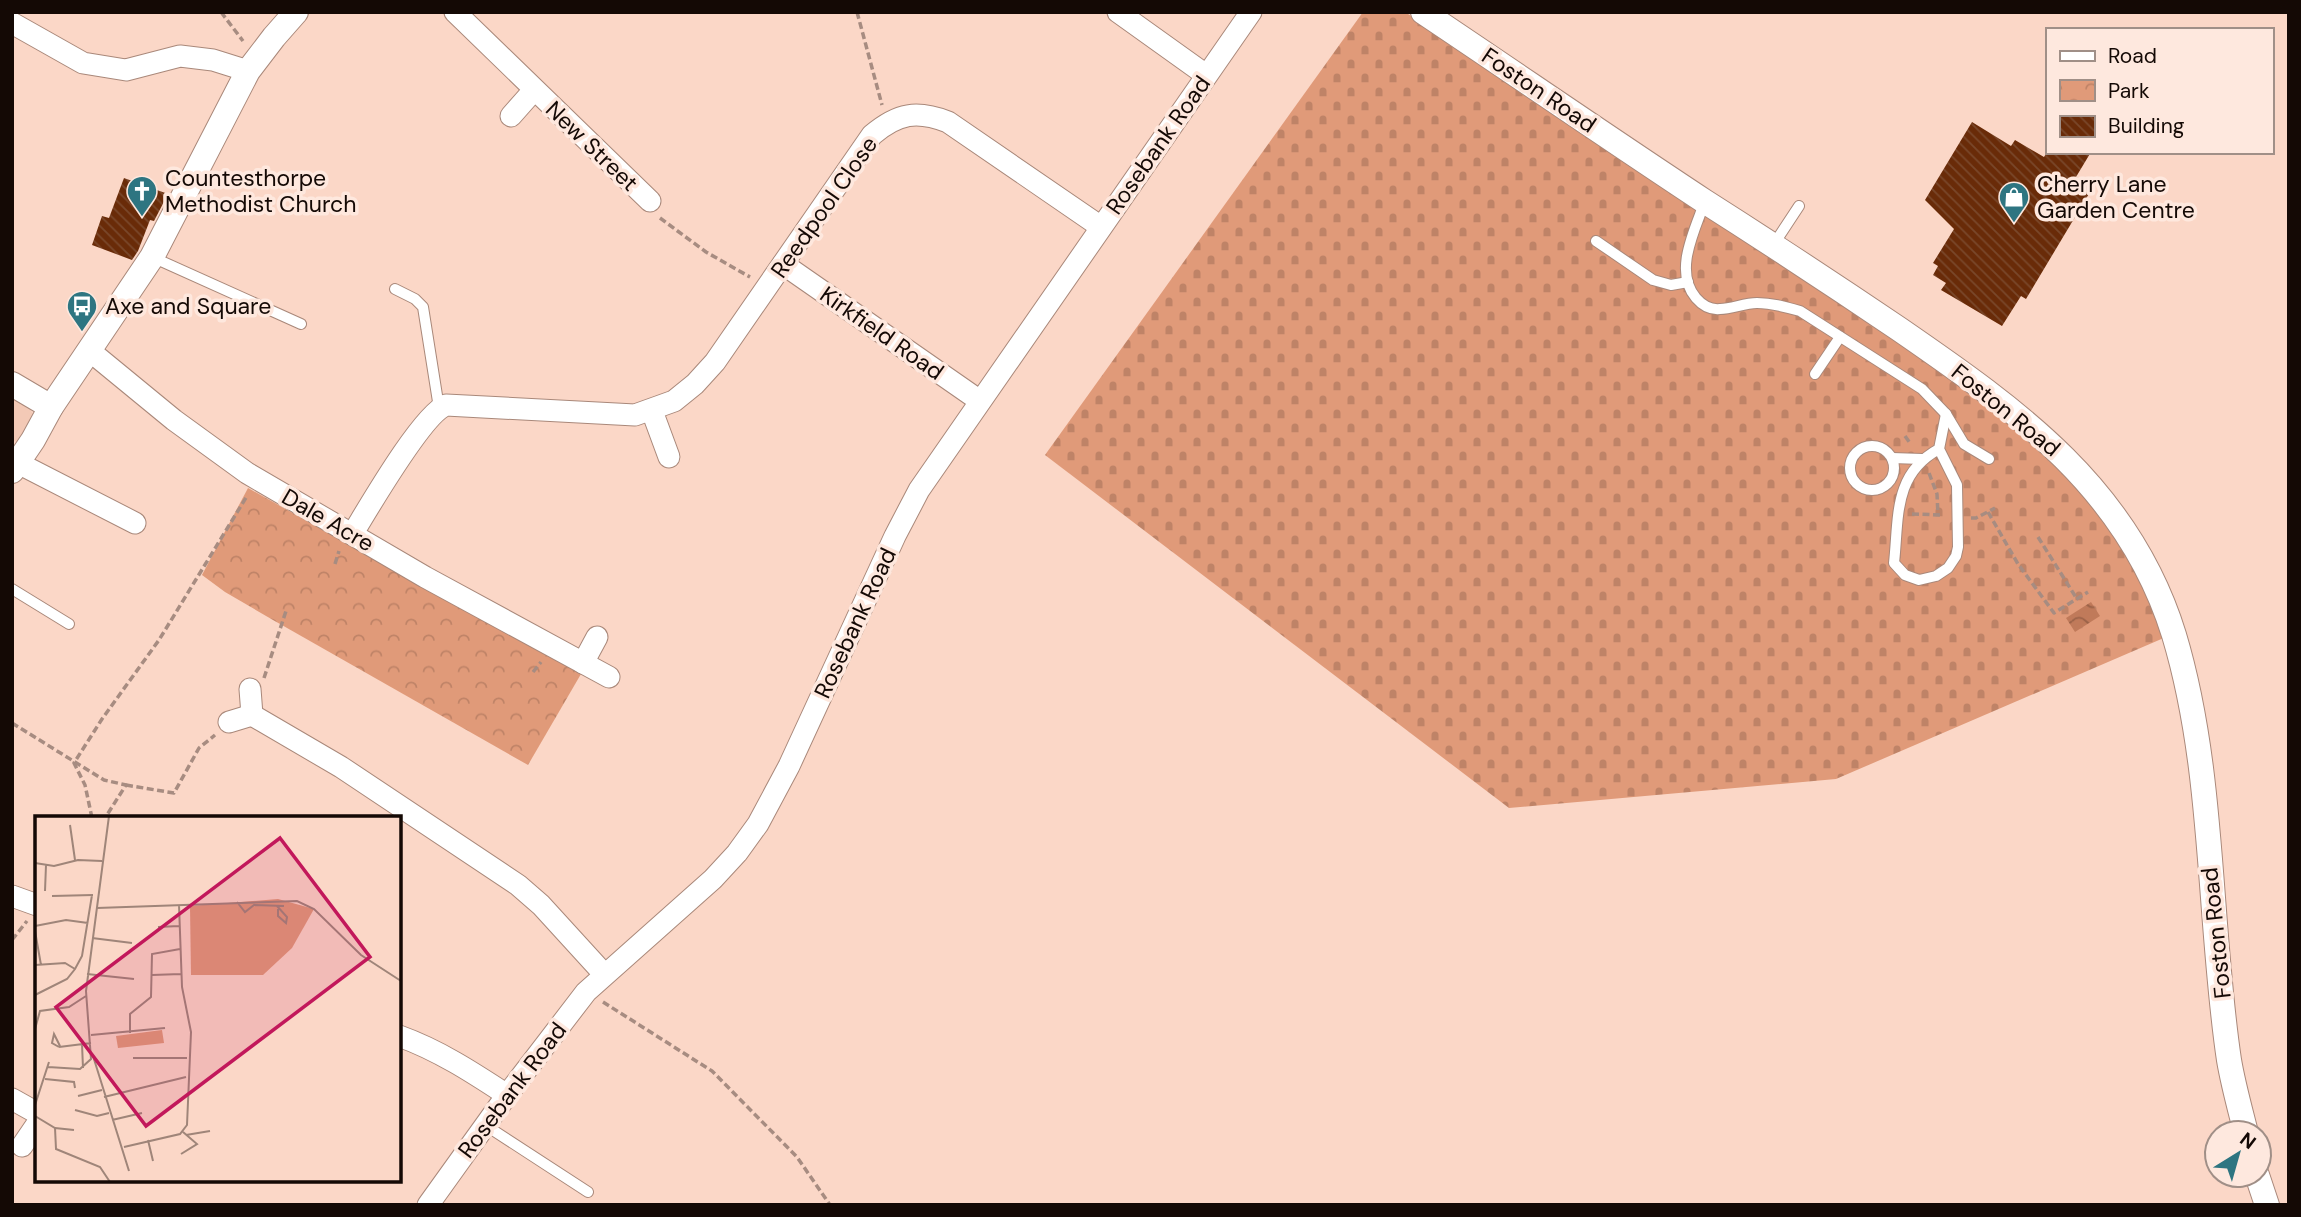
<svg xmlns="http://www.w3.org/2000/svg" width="2301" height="1217" font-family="'DM Sans',sans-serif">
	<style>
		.built { fill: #f3c9b6 }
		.cemetery { fill: url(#cemetery-stones) }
		.park { fill: url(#park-crowns) }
		.water { fill: url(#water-waves) }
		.building { fill: url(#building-back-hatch) }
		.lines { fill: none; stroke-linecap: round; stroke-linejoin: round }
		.service-casing { stroke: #a9887a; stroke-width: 12 }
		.minor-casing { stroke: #a9887a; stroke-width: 23 }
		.tertiary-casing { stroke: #a9887a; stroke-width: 26 }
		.path { stroke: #a78c81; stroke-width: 3.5; stroke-dasharray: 7 3.5; stroke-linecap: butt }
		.service { stroke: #fff; stroke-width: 10 }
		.minor { stroke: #fff; stroke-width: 21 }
		.tertiary { stroke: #fff; stroke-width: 24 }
		.labels { text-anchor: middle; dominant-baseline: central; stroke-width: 7; stroke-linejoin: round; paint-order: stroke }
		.street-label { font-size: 23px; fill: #140905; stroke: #fee8de }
		.poi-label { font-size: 23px; fill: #140905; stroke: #fee8de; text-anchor: start }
		.inset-road { fill: none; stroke: #9f8579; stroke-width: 2 }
		.view { fill: #c2185b; fill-opacity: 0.15; stroke: #c2185b; stroke-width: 3.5 }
		.inset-edge { fill: none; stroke: #140905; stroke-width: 3.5 }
	</style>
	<defs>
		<pattern id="cemetery-stones" width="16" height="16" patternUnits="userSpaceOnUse" patternTransform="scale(1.75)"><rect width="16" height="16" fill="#e09a79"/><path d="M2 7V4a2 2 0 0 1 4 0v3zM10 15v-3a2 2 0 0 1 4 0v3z" fill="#bf8367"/></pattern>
		<pattern id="park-crowns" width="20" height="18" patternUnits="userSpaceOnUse" patternTransform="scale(1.75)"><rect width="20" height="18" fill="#e09a79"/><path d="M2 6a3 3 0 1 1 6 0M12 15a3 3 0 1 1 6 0" fill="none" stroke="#bf8367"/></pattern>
		<pattern id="water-waves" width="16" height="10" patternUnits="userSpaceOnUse" patternTransform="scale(1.75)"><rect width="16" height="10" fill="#c07a5a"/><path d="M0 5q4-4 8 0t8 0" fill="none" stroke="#9b6248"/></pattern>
		<pattern id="building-back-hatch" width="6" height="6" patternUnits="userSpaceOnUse" patternTransform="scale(1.75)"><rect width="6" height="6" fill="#692b08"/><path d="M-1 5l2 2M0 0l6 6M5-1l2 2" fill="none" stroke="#79472a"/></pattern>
	</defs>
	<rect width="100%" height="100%" fill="#fbd7c7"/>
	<polygon class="built" points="12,392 25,403 34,415 18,442 12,441"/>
	<polygon class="cemetery" points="1363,12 1405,12 1986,389 2072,465 2173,634 1836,779 1509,808 1045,455"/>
	<polygon class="park" points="248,488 581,674 528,765 273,620 225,592 202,575"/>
	<polygon class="water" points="2091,602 2100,616 2075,632 2066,618"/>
	<g class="building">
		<polygon points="1972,122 2011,146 2015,140 2044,157 2047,152 2091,152 2076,177 2093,187 2026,299 2021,296 2002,326 1941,290 1946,283 1933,275 1938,266 1933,263 1954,229 1925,200"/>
		<polygon points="124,178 168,194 154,221 150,220 138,251 132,260 92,245 102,216 109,218"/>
	</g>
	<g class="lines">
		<g class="service-casing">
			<g id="service">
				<path d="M 1705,201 C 1695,230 1673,271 1696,298 C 1702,305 1710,310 1720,309 C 1732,309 1744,303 1757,303 C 1772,303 1786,307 1800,311 L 1922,389 L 1946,414 L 1964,444 L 1989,459"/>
				<polyline points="1596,241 1653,280 1671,285 1688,282"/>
				<polyline points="1774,244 1799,206"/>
				<polyline points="152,257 301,324"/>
				<polyline points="395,289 415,299 423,307 439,408"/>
				<polyline points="1815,374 1840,337"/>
				<circle cx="1872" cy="468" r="22"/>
				<path d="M 1939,449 C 1893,474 1899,517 1894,563 L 1905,575 L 1919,580 L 1936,576 L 1948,568 L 1956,556 L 1958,547 L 1957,485 L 1939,449 L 1946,414"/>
				<polyline points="1892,458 1922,459"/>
				<polyline points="12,589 69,624"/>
				<polyline points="485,1125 588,1192"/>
			</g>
		</g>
		<g class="minor-casing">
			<g id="minor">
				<polyline points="455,12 650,201"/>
				<polyline points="1118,12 1206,75"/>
				<polyline points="12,23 83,63 126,70 180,56 213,60 248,71"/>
				<polyline points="511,116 534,90"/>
				<polyline points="783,264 980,401"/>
				<polyline points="90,351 174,420 247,473 425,577 609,677"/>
				<polyline points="652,411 669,457"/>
				<polyline points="18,463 135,523"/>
				<path d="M 353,533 C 369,507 422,415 446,405 L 635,415 L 674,401 L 695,384 L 715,362 L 872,135 C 898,113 917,110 948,122 L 1101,227"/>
				<polyline points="583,663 597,637"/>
				<polyline points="252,715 341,767 518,885 541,905 604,974"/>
				<polyline points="229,722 252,715 250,689"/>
				<polyline points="12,896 37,905"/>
				<path d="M 399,1036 C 438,1050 472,1072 507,1095"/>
				<polyline points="12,1099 37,1113"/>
				<polyline points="22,1146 37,1124"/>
				<polyline points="428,1205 507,1095 586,992 713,879 737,853 758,824 789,766 895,536 919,490 1251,12"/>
			</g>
		</g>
		<g class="tertiary-casing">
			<g id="tertiary">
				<path d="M 1423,12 C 1517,75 1610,139 1704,201 C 1770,243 1834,285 1899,329 C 2018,411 2129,489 2174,635 C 2215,771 2208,920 2229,1060 C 2233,1084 2240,1109 2246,1133"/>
				<polyline points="12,384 51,407"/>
				<polyline points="12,471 33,440 51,407 152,257 248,71 274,37 296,12"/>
				<polyline points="2257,1175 2267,1205"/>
			</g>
		</g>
		<g class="path">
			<polyline points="221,12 243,41"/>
			<polyline points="857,12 882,105"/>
			<polyline points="660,218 706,252 750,277"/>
			<polyline points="1905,436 1910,443"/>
			<polyline points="1929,473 1937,494 1938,515"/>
			<polyline points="1988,512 2018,564 2054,613 2088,592"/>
			<polyline points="1912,514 1942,515"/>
			<polyline points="1971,518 1976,518 1995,508"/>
			<polyline points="2038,537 2077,599"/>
			<polyline points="335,564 339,551"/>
			<polyline points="533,672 541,662"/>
			<polyline points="264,678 286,611"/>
			<polyline points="12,723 104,780 126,785 105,818"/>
			<polyline points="126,785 174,793 199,748 215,735"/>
			<polyline points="92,818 85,785 74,763 102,719 159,640 247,496"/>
			<polyline points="12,940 27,921"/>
			<polyline points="603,1002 712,1071 797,1157 830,1205"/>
		</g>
		<use href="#service" class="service"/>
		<use href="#minor" class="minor"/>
		<use href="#tertiary" class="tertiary"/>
	</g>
	<defs>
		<g id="church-pin" transform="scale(1.575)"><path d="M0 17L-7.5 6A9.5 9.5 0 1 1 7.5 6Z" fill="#2e7581" stroke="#fee8de"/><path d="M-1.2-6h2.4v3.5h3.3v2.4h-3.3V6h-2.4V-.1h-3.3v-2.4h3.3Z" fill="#fff"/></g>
		<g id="shop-pin" transform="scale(1.575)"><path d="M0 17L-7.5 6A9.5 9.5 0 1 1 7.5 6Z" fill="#2e7581" stroke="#fee8de"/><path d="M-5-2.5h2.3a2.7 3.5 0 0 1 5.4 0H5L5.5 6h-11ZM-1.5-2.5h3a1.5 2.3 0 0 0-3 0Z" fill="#fff"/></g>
		<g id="bus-pin" transform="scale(1.575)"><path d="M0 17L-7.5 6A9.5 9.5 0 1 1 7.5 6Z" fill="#2e7581" stroke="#fee8de"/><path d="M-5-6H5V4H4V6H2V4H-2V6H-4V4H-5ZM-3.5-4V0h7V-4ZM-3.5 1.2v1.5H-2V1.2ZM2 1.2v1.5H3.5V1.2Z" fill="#fff"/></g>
	</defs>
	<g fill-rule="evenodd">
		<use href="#church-pin" x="142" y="191"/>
		<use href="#shop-pin" x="2014" y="197"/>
		<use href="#bus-pin" x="82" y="306"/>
	</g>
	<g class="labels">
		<g class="street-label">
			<text transform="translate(1539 90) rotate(34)">Foston Road</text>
			<text transform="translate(1158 145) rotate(-55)">Rosebank Road</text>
			<text transform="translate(592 146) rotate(44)">New Street</text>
			<text transform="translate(824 207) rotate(-55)">Reedpool Close</text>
			<text transform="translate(882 333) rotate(35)">Kirkfield Road</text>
			<text transform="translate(2006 410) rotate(39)">Foston Road</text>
			<text transform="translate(328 520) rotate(30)">Dale Acre</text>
			<text transform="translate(855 623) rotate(-65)">Rosebank Road</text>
			<text transform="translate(2216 933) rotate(-96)">Foston Road</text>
			<text transform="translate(512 1090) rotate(-53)">Rosebank Road</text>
		</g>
		<g class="poi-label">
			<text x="165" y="178">Countesthorpe<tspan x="165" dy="26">Methodist Church</tspan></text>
			<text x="2037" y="184">Cherry Lane<tspan x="2037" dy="26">Garden Centre</tspan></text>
			<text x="105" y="306">Axe and Square</text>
		</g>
	</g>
	<g transform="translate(35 816)">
		<rect width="366" height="366" fill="#fbd7c7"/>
		<path d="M 243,83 L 279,93 L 257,132 L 228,159 L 156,159 L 155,90 Z" fill="#e09a79"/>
		<path d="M 127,214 L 129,227 L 83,232 L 81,220 Z" fill="#e09a79"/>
		<path class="inset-road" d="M 35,9 L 40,44M 0,47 L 19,50 L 43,44 L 67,45M 10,75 L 11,49M 17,80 L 58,79M 202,86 L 210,96 L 219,89 L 249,90M 242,90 L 252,101 L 251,107 L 243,100 L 243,93M 62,92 L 262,85 L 279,93 L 326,139 L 366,165M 0,110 L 31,104 L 53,107M 123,111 L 144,110M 0,115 L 6,149M 57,122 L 97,127M 0,149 L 30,147 L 40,153M 52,158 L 99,163M 117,159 L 146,158M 0,179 L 32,163 L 40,153 L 47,140 L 57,79M 0,213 L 5,195 L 34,191 L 51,180M 95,217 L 95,198 L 116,181 L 117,138 L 145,133M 56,219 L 130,212M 47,228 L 48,252M 24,231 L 17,227 L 19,218 L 25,230M 24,231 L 56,227M 58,240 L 94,355M 98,242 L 152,242M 13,251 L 45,253 L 56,243 L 51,175 L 74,0M 10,263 L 39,266 L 40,272M 43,280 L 67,274M 69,281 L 151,261M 0,289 L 14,246M 40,294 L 62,300 L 74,297M 0,300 L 20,312 L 39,314M 77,304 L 107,297M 20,312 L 21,333 L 65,351 L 75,366M 151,319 L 175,315M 113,324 L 118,345M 89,331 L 145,318 L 152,309 L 156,216 L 147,171 L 144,89M 146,338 L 162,328 L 148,316"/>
		<path class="view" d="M 245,22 L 335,141 L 111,310 L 21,191 Z"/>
		<rect width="366" height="366" class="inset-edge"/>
	</g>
	<rect width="2301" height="1217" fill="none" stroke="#140905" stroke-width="28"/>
	<rect x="2046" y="28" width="228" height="126" fill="#fee8de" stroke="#a08f87" stroke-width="2"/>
	<rect x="2060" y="51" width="35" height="10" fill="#ffffff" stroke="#a08f87" stroke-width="2"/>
	<text x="2108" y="63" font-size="21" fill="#140905">Road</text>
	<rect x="2060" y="80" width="35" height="21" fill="url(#park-crowns)" stroke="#a08f87" stroke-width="2"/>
	<text x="2108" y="98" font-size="21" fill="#140905">Park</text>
	<rect x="2060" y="116" width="35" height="21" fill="url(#building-back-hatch)" stroke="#a08f87" stroke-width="2"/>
	<text x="2108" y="133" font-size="21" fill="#140905">Building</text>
	<g transform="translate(2238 1154) rotate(37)"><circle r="33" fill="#fee8de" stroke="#a08f87" stroke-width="2"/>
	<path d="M0-5L12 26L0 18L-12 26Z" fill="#2e7581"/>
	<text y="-10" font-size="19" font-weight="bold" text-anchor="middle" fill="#140905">N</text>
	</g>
</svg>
